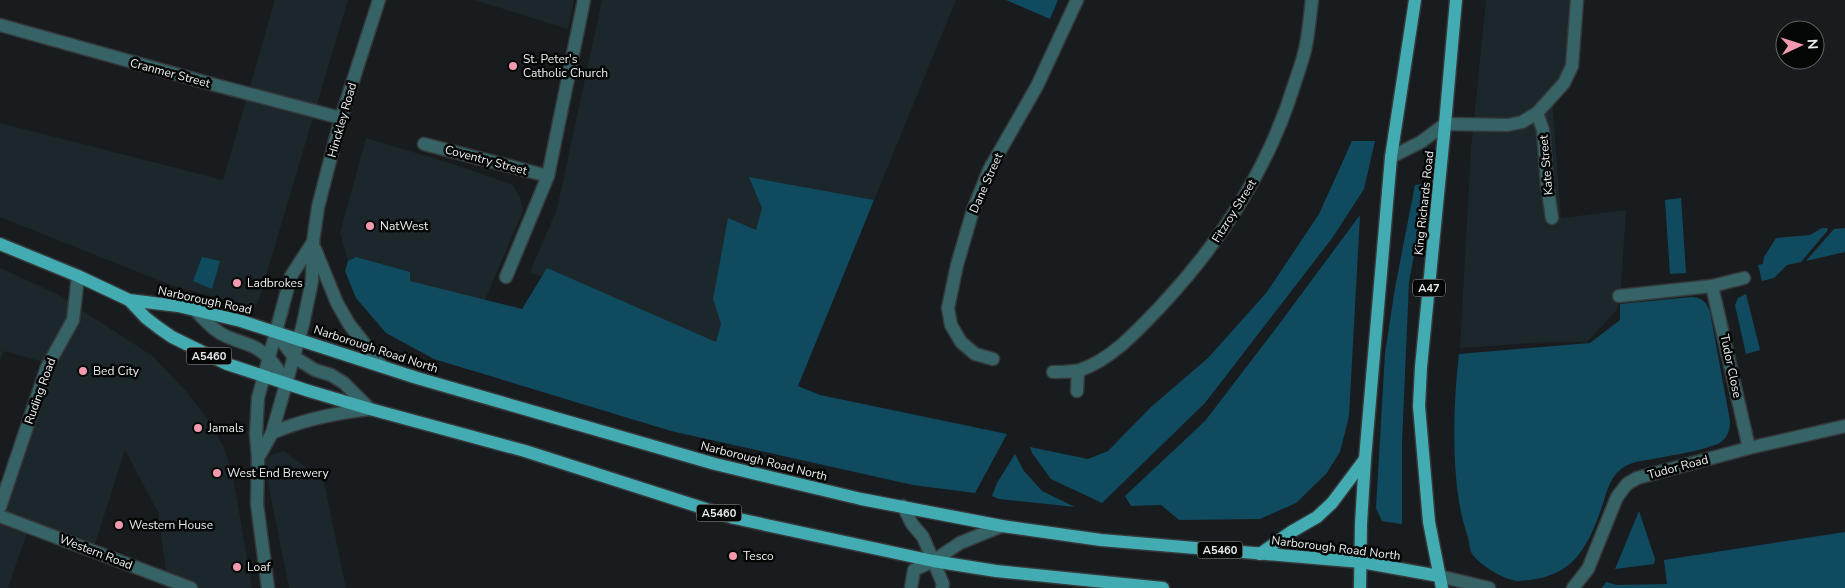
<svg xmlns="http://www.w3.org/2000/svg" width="1845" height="588" font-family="'Nunito Sans',sans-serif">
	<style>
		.built { fill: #1c272b }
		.green { fill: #104a5f }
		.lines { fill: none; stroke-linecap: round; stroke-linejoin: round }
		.minor-casing { stroke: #35393b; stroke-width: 15 }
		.tertiary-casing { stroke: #35393b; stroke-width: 15 }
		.primary-casing { stroke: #35393b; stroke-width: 15 }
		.minor { stroke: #366366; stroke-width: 12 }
		.tertiary { stroke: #366366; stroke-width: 12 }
		.primary { stroke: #43acb2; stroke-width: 12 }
		.poi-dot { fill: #f29aad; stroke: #050707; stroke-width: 2 }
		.labels { text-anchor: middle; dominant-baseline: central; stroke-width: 5; stroke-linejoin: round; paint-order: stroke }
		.shield { fill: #050707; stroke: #a5a7a8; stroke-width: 1 }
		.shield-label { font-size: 11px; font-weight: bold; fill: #e9eced }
		.poi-label { font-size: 12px; fill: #e9eced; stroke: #050707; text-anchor: start }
		.street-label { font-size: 12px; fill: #e9eced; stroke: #050707 }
	</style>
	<rect width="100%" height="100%" fill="#181c1e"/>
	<g class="built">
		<polygon points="275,0 348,0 260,296 255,307 176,287 0,217 0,123 223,180"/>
		<polygon points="474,0 574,0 568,29"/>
		<polygon points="602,0 956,0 798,386 530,272 557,209"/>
		<polygon points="1486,0 1577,0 1572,53 1552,99 1561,218 1626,210 1621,287 1617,310 1587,342 1547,342 1460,348 1471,150"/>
		<polygon points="366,138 456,165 513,185 520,198 523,211 485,300 371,272 348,261 340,233"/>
		<polygon points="0,268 55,293 151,355 186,391 211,424 224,448 233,476 252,588 191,588 167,578 158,512 125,450 93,550 29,527 8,588 0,588 0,507 43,362 4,351 0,360"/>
		<polygon points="284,451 324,482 346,588 289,588 264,463 269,456"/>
	</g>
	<g class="green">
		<polygon points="1006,0 1058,0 1050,19"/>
		<polygon points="1352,141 1375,141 1364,189 1333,237 1205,403 1102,503 1051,479 1032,453 1030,447 1088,459 1108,451 1151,407 1208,358 1267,292 1319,214"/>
		<polygon points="749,177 874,200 798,386 820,395 1007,434 975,493 913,485 671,431 434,359 386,333 356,298 345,271 348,261 356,257 410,272 410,281 522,309 547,268 716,342 721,324 713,299 728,218 756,230 762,208"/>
		<polygon points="1423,184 1420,223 1409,282 1402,442 1402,524 1382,521 1376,508 1385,353 1395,288 1415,185"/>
		<polygon points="1681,198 1686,273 1670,274 1665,200"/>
		<polygon points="1360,215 1349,416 1340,452 1326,474 1296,503 1260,519 1179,520 1161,505 1131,506 1125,496 1205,421 1277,327"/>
		<polygon points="1822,228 1827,228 1828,230 1801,262 1787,265 1774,278 1762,281 1758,265 1763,264 1764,257 1776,238 1810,235"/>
		<polygon points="1845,228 1845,252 1806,261 1834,229"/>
		<polygon points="202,257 220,261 212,289 193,281"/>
		<polygon points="1746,294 1760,350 1746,354 1735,305 1738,298"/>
		<path d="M 1691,297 C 1701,297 1707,302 1710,312 L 1730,421 C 1730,429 1728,437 1721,442 C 1707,451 1655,458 1636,462 C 1629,464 1622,467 1617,473 C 1610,480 1607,491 1604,500 C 1597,522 1588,547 1571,563 C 1556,576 1538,580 1518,581 C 1506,581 1477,564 1471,552 C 1469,546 1469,540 1467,534 C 1450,486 1453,404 1459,354 L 1590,343 L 1620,320 L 1620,304 Z"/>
		<polygon points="1015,454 1024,471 1042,491 1075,507 999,499 992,496 997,483"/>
		<polygon points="1639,511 1655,559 1654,564 1615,569"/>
		<polygon points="1845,532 1845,588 1602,588 1606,582 1617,585 1667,584 1664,560"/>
	</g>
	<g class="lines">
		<g class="minor-casing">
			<g id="minor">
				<polyline points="0,25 208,83 341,118"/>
				<polyline points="424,144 548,176"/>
				<polyline points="1391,157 1421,142 1445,124 1508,125 1522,122 1537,113"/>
				<polyline points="1552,218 1547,185 1543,130 1537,113 1564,83 1572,66 1577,0"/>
				<polyline points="506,277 548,176 584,0"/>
				<polyline points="1712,286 1744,278"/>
				<polyline points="1619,296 1712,286 1749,448"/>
				<polyline points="993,359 975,354 961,342 951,325 948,308 957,265 973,210 989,170 1037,86 1077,0"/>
				<path d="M 1053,372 C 1062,372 1072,372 1080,370 C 1111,360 1138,330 1160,307 C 1222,241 1269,168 1295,82 C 1299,70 1304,57 1306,45 C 1309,30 1310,15 1312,0"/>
				<polyline points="1077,391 1078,371"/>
				<polyline points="0,507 47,367 73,320 78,276"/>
				<polyline points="0,516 191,588"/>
				<polyline points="1439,576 1489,588"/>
				<polyline points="1573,588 1588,569 1617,497 1627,484 1637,478 1749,448 1845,426"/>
			</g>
		</g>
		<g class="tertiary-casing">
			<g id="tertiary">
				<polyline points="315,249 337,303 349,324 382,366"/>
				<path d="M 195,310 C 203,318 210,327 220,333 C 231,340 245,342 256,348 C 271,357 278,369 286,383"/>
				<polyline points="275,332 294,357 315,370 331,375 344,383 370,409"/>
				<path d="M 272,433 C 304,419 335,413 370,409"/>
				<polyline points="258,458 272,433 303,324 312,281 313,242 318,207 341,118 379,0"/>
				<polyline points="903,506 912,524 923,537 943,584 942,588"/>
				<polyline points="268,588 257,504 258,458 256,434 258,398 291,276 313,242"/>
				<polyline points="911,588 914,570 933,561 960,543 1002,526"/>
			</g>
		</g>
		<g class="primary-casing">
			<g id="primary">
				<polyline points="0,244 78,276 129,300 178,306 241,321 417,378 715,464 861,499 1002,526 1101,540 1361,562 1439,576"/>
				<polyline points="129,300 146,318 159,328 172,337 227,364 309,391 370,409 525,451 734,518 933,561 996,571 1163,588"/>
				<polyline points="1260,554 1291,532 1317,517 1332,503 1365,459"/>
				<polyline points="1360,588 1361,524 1365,459 1391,157 1415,0"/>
				<polyline points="1442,588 1429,522 1419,406 1421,367 1445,124 1456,0"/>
			</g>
		</g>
		<use href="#minor" class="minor"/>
		<use href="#tertiary" class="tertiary"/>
		<use href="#primary" class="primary"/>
	</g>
	<g class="poi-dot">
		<circle cx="513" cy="66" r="5"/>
		<circle cx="370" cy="226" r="5"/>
		<circle cx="237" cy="283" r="5"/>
		<circle cx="83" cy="371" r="5"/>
		<circle cx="198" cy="428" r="5"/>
		<circle cx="217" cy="473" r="5"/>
		<circle cx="119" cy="525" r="5"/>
		<circle cx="733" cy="556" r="5"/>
		<circle cx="237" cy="567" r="5"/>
	</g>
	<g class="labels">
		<g class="shield">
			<rect x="1413" y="279.5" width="32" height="17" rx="4"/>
			<rect x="186.5" y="347.5" width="45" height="17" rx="4"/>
			<rect x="696.5" y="504.5" width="45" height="17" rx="4"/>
			<rect x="1197.5" y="541.5" width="45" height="17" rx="4"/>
		</g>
		<g class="shield-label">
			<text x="1429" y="288">A47</text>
			<text x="209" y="356">A5460</text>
			<text x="719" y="513">A5460</text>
			<text x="1220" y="550">A5460</text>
		</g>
		<g class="poi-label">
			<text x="523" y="59">St. Peter's<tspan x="523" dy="14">Catholic Church</tspan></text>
			<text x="380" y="226">NatWest</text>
			<text x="247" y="283">Ladbrokes</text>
			<text x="93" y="371">Bed City</text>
			<text x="208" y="428">Jamals</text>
			<text x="227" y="473">West End Brewery</text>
			<text x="129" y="525">Western House</text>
			<text x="743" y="556">Tesco</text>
			<text x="247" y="567">Loaf</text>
		</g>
		<g class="street-label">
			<text transform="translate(170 73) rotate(15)">Cranmer Street</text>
			<text transform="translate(342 120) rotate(-74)">Hinckley Road</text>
			<text transform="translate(486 160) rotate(15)">Coventry Street</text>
			<text transform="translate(1546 165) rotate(-95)">Kate Street</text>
			<text transform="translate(986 183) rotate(-66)">Dane Street</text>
			<text transform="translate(1424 203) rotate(-84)">King Richards Road</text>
			<text transform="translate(1234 211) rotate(-58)">Fitzroy Street</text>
			<text transform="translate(205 300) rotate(12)">Narborough Road</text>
			<text transform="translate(376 349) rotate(18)">Narborough Road North</text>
			<text transform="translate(1731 366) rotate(78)">Tudor Close</text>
			<text transform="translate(40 391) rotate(-70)">Ruding Road</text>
			<text transform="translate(764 461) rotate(14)">Narborough Road North</text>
			<text transform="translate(1678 467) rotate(-15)">Tudor Road</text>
			<text transform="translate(1336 548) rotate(7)">Narborough Road North</text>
			<text transform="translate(96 552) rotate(21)">Western Road</text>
		</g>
	</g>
	<g transform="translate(1800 45) rotate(86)"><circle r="24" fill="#050707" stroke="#606363"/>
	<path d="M0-4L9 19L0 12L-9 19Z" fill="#f29aad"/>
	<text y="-8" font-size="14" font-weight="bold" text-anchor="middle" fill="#e9eced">N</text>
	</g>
</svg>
